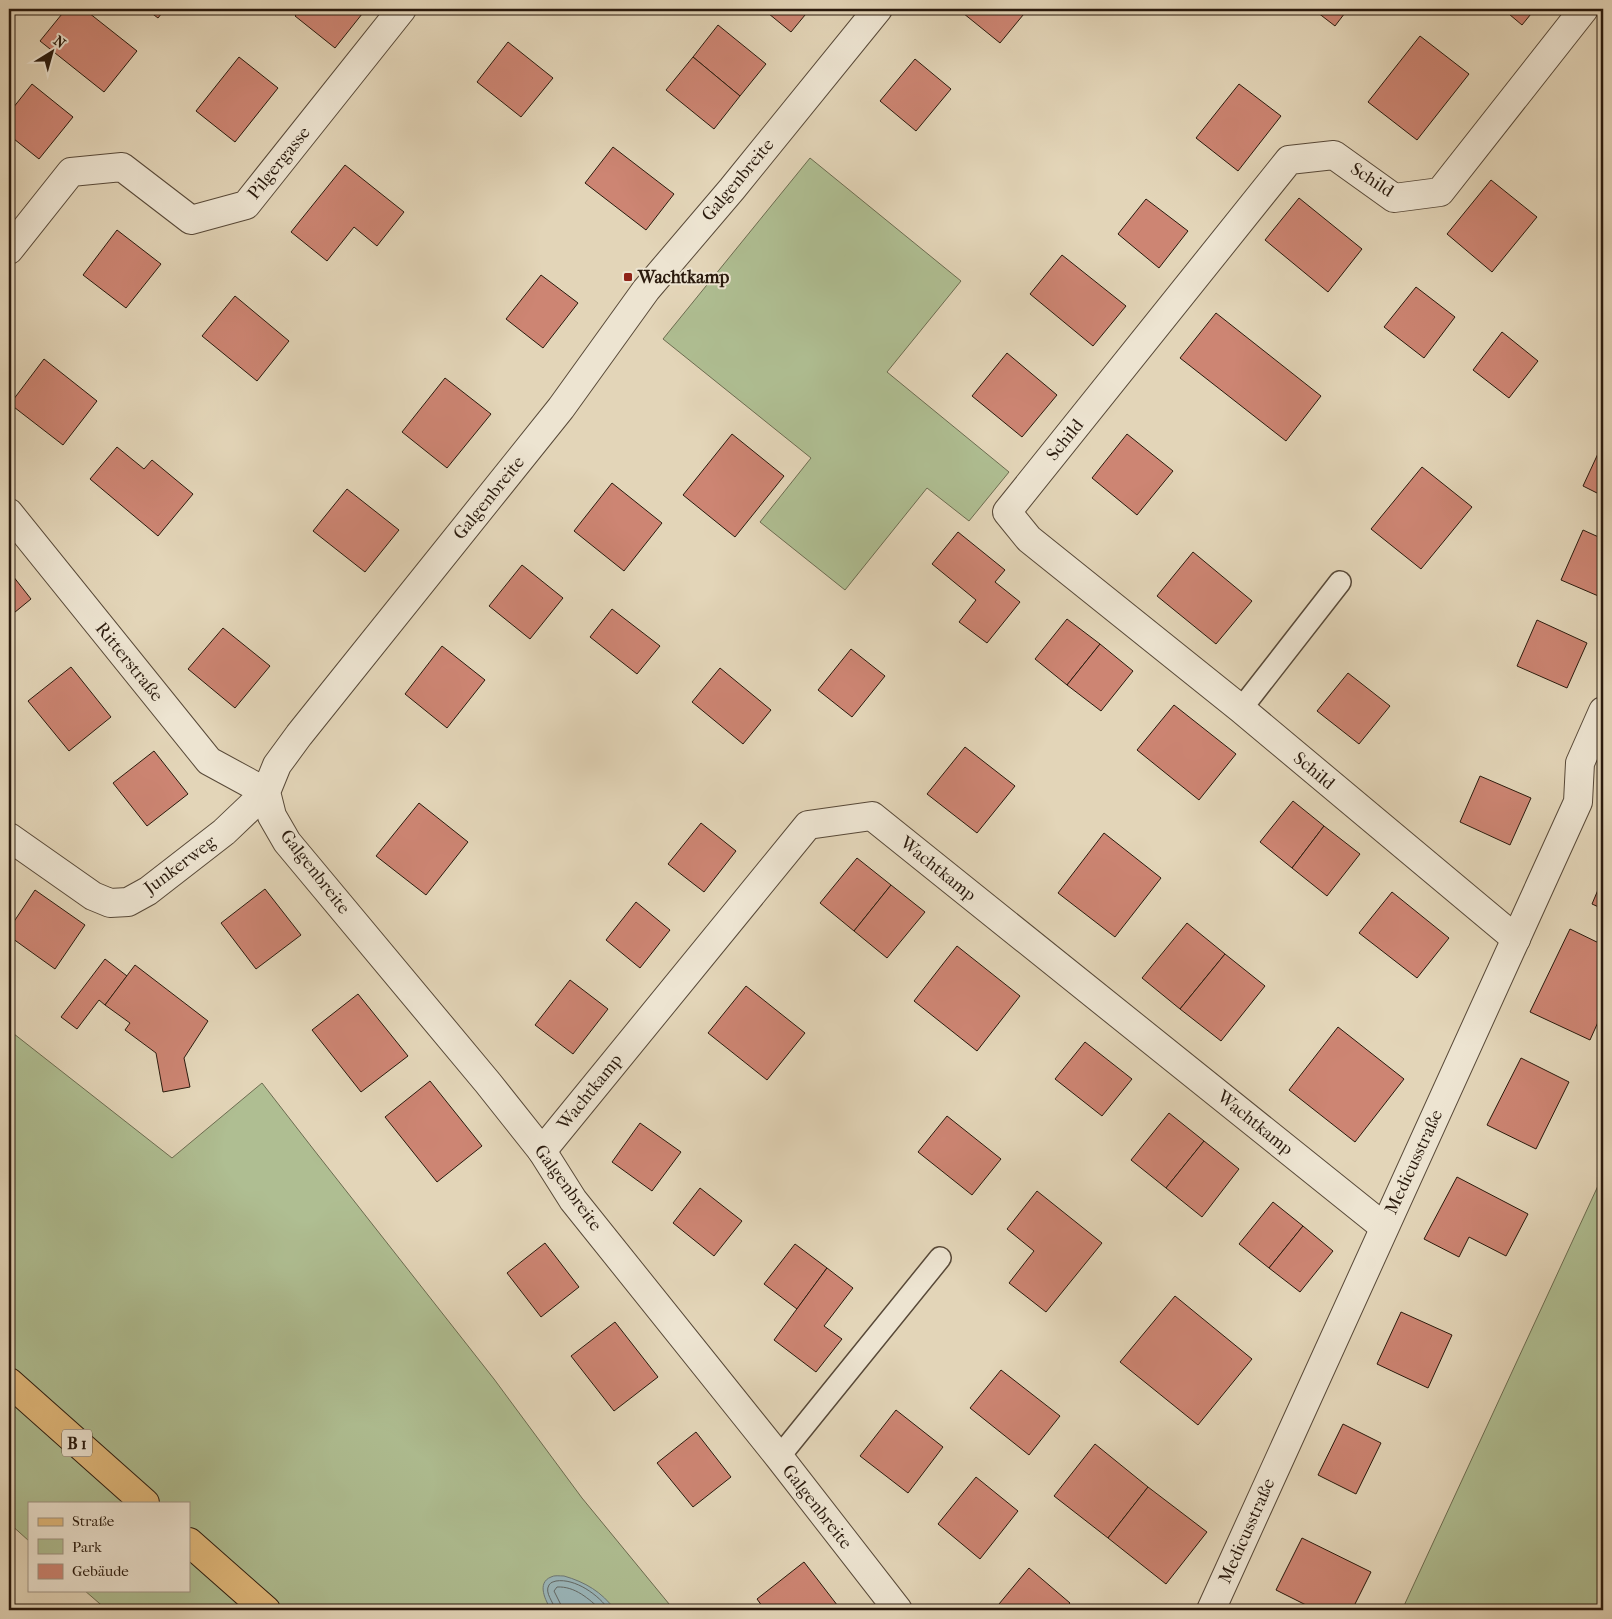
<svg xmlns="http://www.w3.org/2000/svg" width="1612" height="1619" font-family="'IM FELL French Canon',serif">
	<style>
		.green { fill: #afbe92; stroke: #6c6c50 }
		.water { fill: #9ab6ba; stroke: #6d7875 }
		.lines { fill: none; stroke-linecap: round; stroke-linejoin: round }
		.shore { stroke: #626864; stroke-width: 1 }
		.stream { stroke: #6d7875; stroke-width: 11 }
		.building { fill: #cd8573; stroke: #2a1a0d }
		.lane-casing { stroke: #584938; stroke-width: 24 }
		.street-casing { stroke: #584938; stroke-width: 30 }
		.primary-casing { stroke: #2a1a0d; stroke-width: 30 }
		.lane { stroke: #ede4d1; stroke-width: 21 }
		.street { stroke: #ede4d1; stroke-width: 28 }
		.primary { stroke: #e2ba7c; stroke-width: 28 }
		.poi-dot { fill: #8f2418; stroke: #ede4d1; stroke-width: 2 }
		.labels { text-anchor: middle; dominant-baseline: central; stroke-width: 4; stroke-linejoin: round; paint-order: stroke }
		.shield { fill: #ede4d1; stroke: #645748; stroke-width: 1 }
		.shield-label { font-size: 16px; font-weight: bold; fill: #2a1a0d }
		.street-label { font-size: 18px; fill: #2a1a0d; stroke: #ede4d1 }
		.poi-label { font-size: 18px; font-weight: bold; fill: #2a1a0d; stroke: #ede4d1; text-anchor: start }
	</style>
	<rect width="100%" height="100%" fill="#e3d5b8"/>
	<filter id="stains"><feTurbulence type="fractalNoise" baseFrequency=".004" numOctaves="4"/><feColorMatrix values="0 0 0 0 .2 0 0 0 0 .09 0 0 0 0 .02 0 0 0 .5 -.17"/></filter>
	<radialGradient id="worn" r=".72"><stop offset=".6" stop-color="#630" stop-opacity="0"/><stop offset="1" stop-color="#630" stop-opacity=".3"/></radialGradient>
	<g class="green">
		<polygon points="810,158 961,281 887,372 1009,472 969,521 927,488 845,590 760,522 811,458 663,339"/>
		<polygon points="9,1030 172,1158 262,1083 314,1150 494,1379 582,1498 674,1610 107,1610 84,1590 189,1590 189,1503 29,1503 29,1541 9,1523"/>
		<polygon points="1603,1175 1603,1610 1402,1610"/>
	</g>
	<path class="water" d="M 564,1576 C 585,1582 602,1592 615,1610 L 551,1610 C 546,1601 536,1583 551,1577 C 554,1575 560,1576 564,1576 Z"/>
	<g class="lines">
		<g class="shore">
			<path d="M 555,1610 C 554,1602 544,1593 549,1585 C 551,1582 553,1582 556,1581 C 575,1578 599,1595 609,1610"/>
			<path d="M 561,1610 L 561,1605 L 554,1591 L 557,1587 C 575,1586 589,1599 601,1610"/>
		</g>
		<polyline class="stream" points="9,1609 10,1610"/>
	</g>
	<g class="building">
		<polygon points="66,9 84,9 137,51 104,92 40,41"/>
		<polygon points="146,9 165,9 158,18"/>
		<polygon points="301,9 366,9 335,48 295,16"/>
		<polygon points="763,9 810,9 791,32"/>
		<polygon points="958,9 1028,9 1000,43"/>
		<polygon points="1313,9 1348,9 1335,26"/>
		<polygon points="1503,9 1535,9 1522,25"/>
		<polygon points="718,25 766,64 740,96 693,57"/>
		<polygon points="1420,36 1469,74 1417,140 1368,102"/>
		<polygon points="508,42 553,78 521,117 477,82"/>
		<polygon points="239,57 278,88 235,142 196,111"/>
		<polygon points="693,57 740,96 714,129 666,90"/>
		<polygon points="915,59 951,89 916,131 880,101"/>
		<polygon points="32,84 73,117 39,159 9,135 9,113"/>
		<polygon points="1239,84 1281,116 1238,171 1196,138"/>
		<polygon points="613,147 674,194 646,230 585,183"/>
		<polygon points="345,165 404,212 377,246 354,227 327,261 291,232"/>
		<polygon points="1491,180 1537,217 1492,272 1447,234"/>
		<polygon points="1299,198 1362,249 1328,292 1265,240"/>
		<polygon points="1146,199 1188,231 1159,268 1118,234"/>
		<polygon points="117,230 161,264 126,308 83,275"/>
		<polygon points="1062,255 1126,306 1093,346 1030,294"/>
		<polygon points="541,275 578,303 543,348 506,319"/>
		<polygon points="1416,287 1455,317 1424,358 1384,327"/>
		<polygon points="235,296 289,341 257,381 202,336"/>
		<polygon points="1216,313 1321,396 1286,441 1180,358"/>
		<polygon points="1502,332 1538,361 1509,398 1473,370"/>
		<polygon points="1007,353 1057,395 1022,437 972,396"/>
		<polygon points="44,359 97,401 63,445 10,404"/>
		<polygon points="445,378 491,414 447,468 402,432"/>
		<polygon points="732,434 784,476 735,537 683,495"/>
		<polygon points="1127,434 1173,471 1137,515 1092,478"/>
		<polygon points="1602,445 1603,446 1603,496 1583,486"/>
		<polygon points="117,447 144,469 152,460 193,494 158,536 90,479"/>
		<polygon points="1422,467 1472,507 1421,569 1371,529"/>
		<polygon points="612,483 662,523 624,571 574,531"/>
		<polygon points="347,489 399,530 365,572 313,531"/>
		<polygon points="1583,530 1603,539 1603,598 1561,580"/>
		<polygon points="958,532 1005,570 995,582 1020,602 987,643 959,622 976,600 932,564"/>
		<polygon points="1193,552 1252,601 1216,644 1157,596"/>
		<polygon points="522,565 563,598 530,639 489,606"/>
		<polygon points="9,571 31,599 9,617"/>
		<polygon points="612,609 660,646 637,674 590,637"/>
		<polygon points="1067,619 1100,644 1067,685 1035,659"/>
		<polygon points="1537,620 1587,643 1567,688 1517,666"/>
		<polygon points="223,628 270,666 235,708 188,669"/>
		<polygon points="1100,644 1133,671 1101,711 1067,685"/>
		<polygon points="442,646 485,680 447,728 405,694"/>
		<polygon points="851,649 885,676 852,717 818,690"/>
		<polygon points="71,667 111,717 69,751 28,701"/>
		<polygon points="720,668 771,710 743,744 692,702"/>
		<polygon points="1348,673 1390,706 1359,744 1317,711"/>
		<polygon points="1174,705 1236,754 1199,800 1137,750"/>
		<polygon points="965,747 1015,786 977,833 927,794"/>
		<polygon points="154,751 188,794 147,826 113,783"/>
		<polygon points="1480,776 1531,798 1510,845 1460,822"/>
		<polygon points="1293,801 1324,826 1292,868 1260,842"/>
		<polygon points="419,803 468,842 426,895 376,856"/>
		<polygon points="701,823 736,851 704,892 668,864"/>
		<polygon points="1324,826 1360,854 1327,896 1292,868"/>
		<polygon points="1104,833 1161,878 1115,937 1058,893"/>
		<polygon points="857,858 891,885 854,931 820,903"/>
		<polygon points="1603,878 1603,909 1592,904"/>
		<polygon points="891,885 925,912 887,958 854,931"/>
		<polygon points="265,889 301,935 256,969 221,923"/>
		<polygon points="35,890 85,925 55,969 9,936 9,929"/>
		<polygon points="1392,892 1449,938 1417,978 1359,933"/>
		<polygon points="636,902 670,930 640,968 606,940"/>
		<polygon points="1187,923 1225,954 1180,1009 1142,978"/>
		<polygon points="1570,929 1603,945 1603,1011 1590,1040 1530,1012"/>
		<polygon points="957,946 1020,996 977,1051 914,1001"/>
		<polygon points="1225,954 1265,986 1221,1041 1180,1009"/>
		<polygon points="105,959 127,976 105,1005 99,1000 77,1029 61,1017"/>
		<polygon points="135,965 208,1021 184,1058 190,1087 163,1092 156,1053 125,1030 130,1023 105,1005"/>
		<polygon points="570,980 608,1009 573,1054 535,1025"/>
		<polygon points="746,986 805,1033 767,1080 708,1033"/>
		<polygon points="358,994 408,1056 361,1092 312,1030"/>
		<polygon points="1338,1027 1404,1079 1355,1142 1289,1090"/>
		<polygon points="1085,1042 1132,1079 1102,1116 1055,1079"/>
		<polygon points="1521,1058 1569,1082 1536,1149 1487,1125"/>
		<polygon points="430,1081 482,1146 437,1182 385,1117"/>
		<polygon points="1169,1113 1204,1141 1166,1188 1131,1160"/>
		<polygon points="947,1116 1001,1159 972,1195 918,1152"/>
		<polygon points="640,1123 681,1152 652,1191 612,1162"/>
		<polygon points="1204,1141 1239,1169 1202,1217 1166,1188"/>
		<polygon points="1457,1177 1528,1214 1506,1256 1469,1237 1459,1257 1424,1239"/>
		<polygon points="700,1188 742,1221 714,1256 673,1223"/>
		<polygon points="1037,1191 1102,1243 1046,1312 1009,1283 1034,1251 1007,1229"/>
		<polygon points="1273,1202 1303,1226 1269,1268 1239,1244"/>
		<polygon points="1303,1226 1333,1251 1300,1292 1269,1268"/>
		<polygon points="545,1243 579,1287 541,1317 507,1273"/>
		<polygon points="795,1244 827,1268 797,1309 764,1284"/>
		<polygon points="827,1268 853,1288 824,1326 842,1339 816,1372 774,1340"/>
		<polygon points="1175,1296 1252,1359 1198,1425 1120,1362"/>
		<polygon points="1401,1312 1452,1335 1428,1388 1377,1364"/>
		<polygon points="615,1322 658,1377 614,1411 571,1356"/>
		<polygon points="1001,1370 1060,1416 1029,1455 970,1408"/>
		<polygon points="896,1410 943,1447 908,1493 860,1456"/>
		<polygon points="1343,1424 1381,1443 1356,1494 1318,1475"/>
		<polygon points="696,1432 731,1477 693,1507 657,1463"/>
		<polygon points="1095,1444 1148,1487 1108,1538 1054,1496"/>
		<polygon points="976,1477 1018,1511 980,1559 938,1524"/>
		<polygon points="1148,1487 1207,1532 1166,1584 1108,1538"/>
		<polygon points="1302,1538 1371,1572 1352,1610 1316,1610 1276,1590"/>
		<polygon points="804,1562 841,1610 765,1610 757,1599"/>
		<polygon points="1029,1568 1070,1603 1064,1610 1007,1610 999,1604"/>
	</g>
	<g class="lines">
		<g class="lane-casing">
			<g id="lane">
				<polyline points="1241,709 1340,582"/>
				<polyline points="779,1457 940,1258"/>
			</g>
		</g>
		<g class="street-casing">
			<g id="street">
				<polyline points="878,9 732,189 646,290 561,408 299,735 277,765 266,792 272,816 287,842 488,1083 542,1151 573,1200 779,1457 898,1610"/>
				<polyline points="9,250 71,172 122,167 191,220 246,205 402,9"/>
				<polyline points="9,513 209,761 266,792 224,832 148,891 128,902 110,903 93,896 9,837"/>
				<polyline points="1516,939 1241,709 1029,539 1007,512 1289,160 1334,155 1394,198 1440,192 1584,9"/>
				<polyline points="542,1151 808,825 872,816 1384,1227"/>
				<polyline points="1211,1610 1578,802 1580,763 1603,711"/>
			</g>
		</g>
		<g class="primary-casing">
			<g id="primary">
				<polyline points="9,1382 145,1503"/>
				<polyline points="189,1542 266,1610"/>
			</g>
		</g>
		<use href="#lane" class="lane"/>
		<use href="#street" class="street"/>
		<use href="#primary" class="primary"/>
	</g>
	<rect class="poi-dot" x="623" y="272" width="10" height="10" rx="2.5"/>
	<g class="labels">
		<rect class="shield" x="62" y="1429.5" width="30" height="27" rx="4"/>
		<g class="shield-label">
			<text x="77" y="1443">B 1</text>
		</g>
		<g class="street-label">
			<text transform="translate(279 163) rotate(-51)">Pilgergasse</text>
			<text transform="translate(738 180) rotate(-50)">Galgenbreite</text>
			<text transform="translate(1372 180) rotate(33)">Schild</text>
			<text transform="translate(1065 440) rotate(-51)">Schild</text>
			<text transform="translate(489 498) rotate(-51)">Galgenbreite</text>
			<text transform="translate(129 662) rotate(51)">Ritterstraße</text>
			<text transform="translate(1314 771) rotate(40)">Schild</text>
			<text transform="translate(180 865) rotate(-37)">Junkerweg</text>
			<text transform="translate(938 869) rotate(39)">Wachtkamp</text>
			<text transform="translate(315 872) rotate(52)">Galgenbreite</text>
			<text transform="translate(590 1092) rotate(-51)">Wachtkamp</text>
			<text transform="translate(1255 1123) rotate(39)">Wachtkamp</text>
			<text transform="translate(1414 1162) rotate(-65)">Medicusstraße</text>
			<text transform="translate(568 1188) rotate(54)">Galgenbreite</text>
			<text transform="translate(817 1507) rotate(52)">Galgenbreite</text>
			<text transform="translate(1247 1531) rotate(-66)">Medicusstraße</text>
		</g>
		<g class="poi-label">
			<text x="638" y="277">Wachtkamp</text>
		</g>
	</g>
	<rect width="1612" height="1619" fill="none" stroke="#e3d5b8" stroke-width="30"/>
	<rect x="10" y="10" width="1592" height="1599" fill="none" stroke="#2a1a0d" stroke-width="2.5"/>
	<rect x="15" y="15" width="1582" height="1589" fill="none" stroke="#2a1a0d"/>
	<rect x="28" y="1502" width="162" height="90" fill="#ede4d1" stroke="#9f9383"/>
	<rect x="38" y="1518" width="25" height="8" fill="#e2ba7c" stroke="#9f9383"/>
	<text x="72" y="1526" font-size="15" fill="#2a1a0d">Straße</text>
	<rect x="38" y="1539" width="25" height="15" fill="#afbe92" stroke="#9f9383"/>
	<text x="72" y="1552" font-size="15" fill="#2a1a0d">Park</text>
	<rect x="38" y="1564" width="25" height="15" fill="#cd8573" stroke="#9f9383"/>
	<text x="72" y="1576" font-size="15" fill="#2a1a0d">Gebäude</text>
	<g transform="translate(52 52) rotate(37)" stroke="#ede4d1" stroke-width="4" paint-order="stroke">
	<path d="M0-4L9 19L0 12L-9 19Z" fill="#2a1a0d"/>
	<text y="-8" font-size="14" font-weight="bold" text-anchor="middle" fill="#2a1a0d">N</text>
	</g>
	<rect width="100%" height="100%" filter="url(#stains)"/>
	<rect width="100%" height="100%" fill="url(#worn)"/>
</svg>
